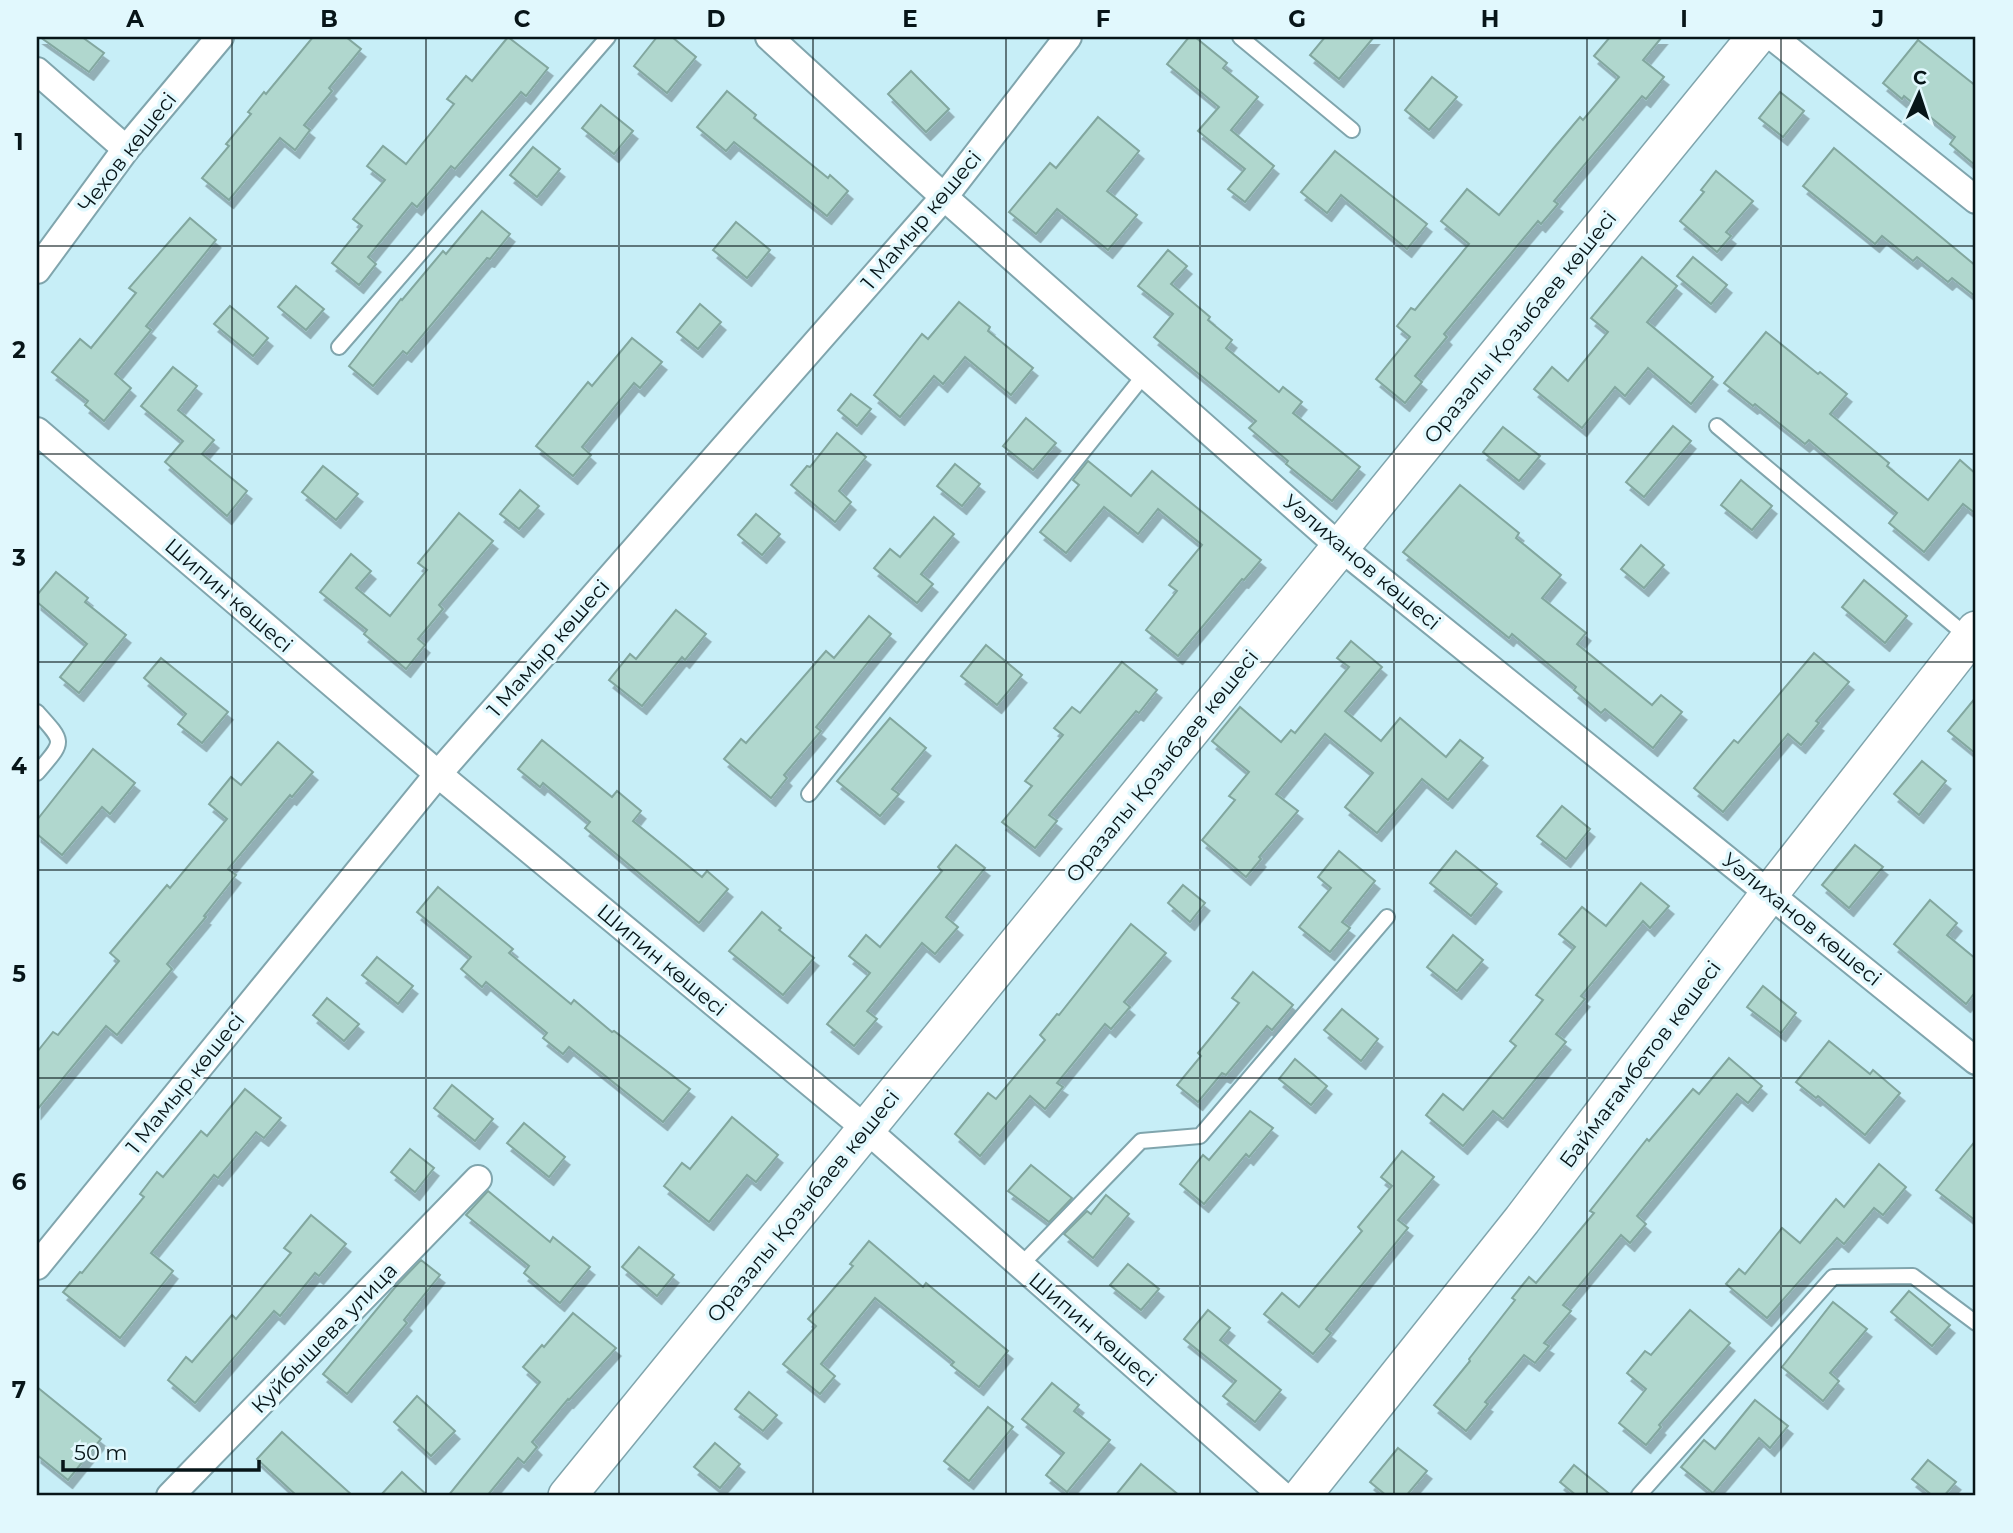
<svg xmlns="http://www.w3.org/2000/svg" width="2013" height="1533" font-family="Montserrat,sans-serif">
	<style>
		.building { fill: #b0d7ce; stroke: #82a79f; stroke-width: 2; filter: url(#shadow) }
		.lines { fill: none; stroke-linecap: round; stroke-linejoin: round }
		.lane-casing { stroke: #80a5ad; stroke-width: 18 }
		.street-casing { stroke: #80a5ad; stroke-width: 30 }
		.secondary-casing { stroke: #80a5ad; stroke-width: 40 }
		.lane { stroke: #fff; stroke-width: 14 }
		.street { stroke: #fff; stroke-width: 26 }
		.secondary { stroke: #fff; stroke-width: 37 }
		.grid { fill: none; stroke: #071518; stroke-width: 2; stroke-opacity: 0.55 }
		.labels { text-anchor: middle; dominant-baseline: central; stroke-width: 7; stroke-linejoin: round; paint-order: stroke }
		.street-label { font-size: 21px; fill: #071518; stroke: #e1f8fd }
		.neatline { fill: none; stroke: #071518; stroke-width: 2.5 }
		.grid-label { font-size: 23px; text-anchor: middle; font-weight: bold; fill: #071518 }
	</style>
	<defs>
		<filter id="shadow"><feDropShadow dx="4.5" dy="8" stdDeviation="0" flood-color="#0004"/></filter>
	</defs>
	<rect width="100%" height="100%" fill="#c7eef7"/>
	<g class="building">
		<polygon points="40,37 82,37 104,53 89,72"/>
		<polygon points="313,37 346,37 361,49 329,88 332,91 304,125 310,130 295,150 280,138 229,200 202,178 229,146 226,144 251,114 248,112 264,92 266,94"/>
		<polygon points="508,37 548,68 526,96 521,92 455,169 451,166 417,207 412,203 368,257 376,264 359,285 332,263 362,226 353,219 385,180 367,166 383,146 406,164 454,104 447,99 466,76 472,81"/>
		<polygon points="657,37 672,37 696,57 667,93 634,66"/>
		<polygon points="1189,37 1195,37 1227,63 1223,68 1258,97 1231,130 1274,166 1245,202 1228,189 1245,169 1198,131 1219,107 1167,64"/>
		<polygon points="1325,37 1374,37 1339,79 1310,55"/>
		<polygon points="1610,37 1662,37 1643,60 1664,77 1646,99 1642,96 1554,201 1558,204 1541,224 1538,221 1444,334 1447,337 1415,376 1422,382 1405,403 1376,379 1410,337 1397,326 1411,308 1415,310 1469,244 1441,221 1467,189 1499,215 1553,149 1580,117 1583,120 1619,77 1594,56"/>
		<polygon points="1918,40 1976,86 1976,166 1950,144 1955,137 1904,96 1902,99 1883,83"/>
		<polygon points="911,71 949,109 926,132 888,94"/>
		<polygon points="1432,77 1457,97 1429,130 1405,110"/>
		<polygon points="727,91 756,115 754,118 828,178 830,175 848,191 827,216 734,142 726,151 697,127"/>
		<polygon points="1780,92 1804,111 1783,137 1759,118"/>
		<polygon points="601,105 633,131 614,154 582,128"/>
		<polygon points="1098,117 1139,151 1107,191 1137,215 1108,250 1057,209 1036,234 1009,212 1050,163 1056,168"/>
		<polygon points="533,147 560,169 537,197 510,175"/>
		<polygon points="1834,148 1976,266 1976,297 1952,278 1948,282 1917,257 1913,261 1882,236 1875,244 1803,186"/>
		<polygon points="1335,151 1427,224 1407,249 1341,195 1327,213 1301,192"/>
		<polygon points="1716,171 1753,201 1726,232 1731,236 1717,252 1680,221 1704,192 1701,190"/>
		<polygon points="482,211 510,234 490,259 487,258 407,354 403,351 373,386 349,366 401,299 402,300 443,251 446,254"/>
		<polygon points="190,218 216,240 146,326 151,330 115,374 131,388 104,421 85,405 88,401 52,372 80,339 91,348 136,293 129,288"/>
		<polygon points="736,222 770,250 747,278 713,250"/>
		<polygon points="1168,250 1187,266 1171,284 1210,317 1208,320 1232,340 1226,348 1279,392 1283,387 1302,402 1293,413 1360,467 1332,501 1286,464 1288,461 1249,428 1256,421 1154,337 1173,314 1138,286"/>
		<polygon points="1642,257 1677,286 1647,322 1713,377 1691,404 1648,368 1625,396 1615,387 1582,428 1534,389 1552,367 1568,381 1608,332 1591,318"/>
		<polygon points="1693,257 1727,285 1711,304 1677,276"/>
		<polygon points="296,286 324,309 306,330 278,307"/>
		<polygon points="959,302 990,327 988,331 1033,368 1011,395 965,357 943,384 934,376 900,417 874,395 922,334 928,339"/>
		<polygon points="700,304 721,322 698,349 677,332"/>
		<polygon points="230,306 268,338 253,356 214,324"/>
		<polygon points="1766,332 1818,374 1820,372 1847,394 1830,414 1889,463 1887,466 1928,500 1960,460 1976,474 1976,514 1963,504 1924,552 1889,523 1897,513 1809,440 1805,444 1755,404 1753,406 1724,383"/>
		<polygon points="632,338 662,362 640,388 634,383 582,447 591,455 573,476 536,446 588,382 592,386"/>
		<polygon points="173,367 197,386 178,410 214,440 202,454 247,491 227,516 165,462 183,441 141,406"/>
		<polygon points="851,394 871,409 857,426 838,410"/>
		<polygon points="1026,418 1056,443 1033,470 1003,446"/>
		<polygon points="1673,426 1691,441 1644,497 1626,482"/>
		<polygon points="1503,427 1540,456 1519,481 1483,452"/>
		<polygon points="837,433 866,457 839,491 851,502 835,522 791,485 807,466 810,467"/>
		<polygon points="1088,461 1131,496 1152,471 1261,560 1244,580 1242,579 1178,656 1146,630 1177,591 1169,585 1202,545 1158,509 1138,534 1104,507 1066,553 1040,532 1079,485 1073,480"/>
		<polygon points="955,464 980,484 962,506 937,486"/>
		<polygon points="323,466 358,494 336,520 302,492"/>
		<polygon points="1741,480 1772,506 1752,530 1721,505"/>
		<polygon points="1460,485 1519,533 1516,538 1561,575 1542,598 1586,633 1577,644 1652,705 1661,695 1682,712 1653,748 1605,709 1601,713 1574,690 1576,687 1512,634 1509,638 1403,552"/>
		<polygon points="520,490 539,506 519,529 500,514"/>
		<polygon points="459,513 493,541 439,605 443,609 418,639 425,645 406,669 364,634 367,630 320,592 351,554 371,571 356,588 390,616 427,570 418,563"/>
		<polygon points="756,514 780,534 762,555 738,535"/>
		<polygon points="934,517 954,534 921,574 933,584 917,603 874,568 890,549 900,557"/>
		<polygon points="1641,545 1664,565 1644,588 1621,569"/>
		<polygon points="56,572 88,598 85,602 126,635 79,693 60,677 87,644 37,602 37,595"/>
		<polygon points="1864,580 1907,616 1885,643 1842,607"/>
		<polygon points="676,610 706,634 685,660 682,657 642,706 609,680 630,654 636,659"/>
		<polygon points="869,616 891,634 816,727 821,731 784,775 787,778 771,798 724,759 741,739 746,743 826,651 834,658"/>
		<polygon points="1351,641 1382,667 1345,711 1381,741 1400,718 1446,757 1460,740 1483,758 1448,800 1422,779 1377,833 1345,807 1373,773 1325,734 1276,794 1298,811 1259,857 1261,859 1246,877 1202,840 1235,800 1229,796 1249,772 1212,741 1240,707 1281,742 1291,730 1295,733 1349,667 1337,658"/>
		<polygon points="986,645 1022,675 997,705 961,676"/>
		<polygon points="1814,653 1849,682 1816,721 1819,723 1801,745 1788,734 1723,812 1694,788 1734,740 1738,743"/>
		<polygon points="161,658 228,712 202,743 178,724 186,714 144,678"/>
		<polygon points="1122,662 1157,690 1139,713 1136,711 1049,815 1057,821 1035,848 1002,822 1032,786 1025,781 1063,735 1054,728 1072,707 1080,713"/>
		<polygon points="1976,697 1976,754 1948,731"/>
		<polygon points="890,718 926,748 892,789 899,794 880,816 837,781"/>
		<polygon points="542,740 612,797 617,791 641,811 633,821 702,877 707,871 728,889 699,923 585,828 590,822 543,783 540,787 518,769"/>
		<polygon points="278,742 313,772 292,797 290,795 228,869 236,875 204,916 206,917 167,964 172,969 117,1035 106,1026 37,1110 37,1052 53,1032 58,1035 119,961 110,953 167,885 170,888 227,819 209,804 231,777 241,785"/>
		<polygon points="93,749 135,783 110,814 102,807 62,855 37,834 37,820"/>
		<polygon points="1922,761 1946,781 1919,815 1894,794"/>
		<polygon points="1562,806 1590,829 1566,859 1537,836"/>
		<polygon points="956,845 985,868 946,917 958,927 935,954 922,943 867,1011 877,1019 854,1046 827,1024 870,973 849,956 866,935 880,947 942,871 938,867"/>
		<polygon points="1855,845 1883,867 1849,908 1822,885"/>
		<polygon points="1339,851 1375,881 1342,922 1350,928 1330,952 1299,927 1331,888 1318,877"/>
		<polygon points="1456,851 1497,884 1471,916 1430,883"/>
		<polygon points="1641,883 1669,906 1650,928 1643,921 1581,996 1585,999 1556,1034 1566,1042 1503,1119 1493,1111 1463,1146 1426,1115 1443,1094 1463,1110 1516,1046 1510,1041 1543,1000 1536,995 1575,947 1559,934 1582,907 1606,926"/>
		<polygon points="1183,885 1205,903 1190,922 1168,903"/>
		<polygon points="438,887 513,949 509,953 571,1004 574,1000 612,1032 614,1031 690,1089 663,1122 569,1047 563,1054 543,1038 547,1033 486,982 482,987 461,969 471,957 417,912"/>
		<polygon points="1930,900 1957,923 1947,935 1976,959 1976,991 1966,1004 1894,944"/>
		<polygon points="762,912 781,928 779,930 814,958 783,995 729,951"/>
		<polygon points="1131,924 1166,953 1124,1002 1130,1007 1111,1029 1105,1024 1057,1083 1063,1087 1045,1109 1030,1096 980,1156 955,1134 988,1093 996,1099 1045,1040 1040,1035 1057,1014 1059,1015"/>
		<polygon points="1453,935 1483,960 1457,991 1427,967"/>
		<polygon points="377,957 413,986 398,1004 362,975"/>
		<polygon points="1253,972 1293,1005 1272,1030 1267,1026 1226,1075 1222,1073 1198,1102 1177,1085 1201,1056 1198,1053 1239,1003 1232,998"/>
		<polygon points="1763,986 1796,1013 1781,1033 1747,1007"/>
		<polygon points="327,998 359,1024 344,1041 313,1015"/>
		<polygon points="1342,1009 1378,1039 1361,1061 1324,1030"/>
		<polygon points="1829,1041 1870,1074 1873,1070 1900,1093 1865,1135 1818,1096 1816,1098 1796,1082"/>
		<polygon points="1729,1058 1762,1086 1748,1103 1737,1094 1637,1216 1646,1224 1630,1243 1621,1235 1563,1305 1571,1311 1544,1343 1549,1346 1535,1363 1524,1355 1485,1402 1488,1404 1466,1431 1434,1405 1470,1361 1469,1359 1515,1300 1512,1298 1529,1277 1536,1283 1594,1213 1590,1211 1647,1139 1649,1141 1693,1089 1699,1094"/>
		<polygon points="1295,1059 1327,1086 1311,1105 1279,1079"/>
		<polygon points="452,1085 493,1119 475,1141 434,1108"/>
		<polygon points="245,1089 281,1118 264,1138 256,1132 218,1178 214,1175 151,1253 173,1271 120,1338 63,1292 80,1272 82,1273 144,1197 140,1194 157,1172 163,1177 201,1131 207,1136"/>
		<polygon points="1250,1111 1273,1128 1249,1157 1246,1154 1204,1204 1180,1184 1203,1155 1209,1160"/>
		<polygon points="732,1117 778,1155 756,1182 747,1175 709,1222 664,1186 682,1163 690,1169"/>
		<polygon points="524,1123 565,1157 549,1177 507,1143"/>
		<polygon points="1976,1140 1976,1221 1936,1190"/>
		<polygon points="410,1149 434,1168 415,1192 391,1172"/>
		<polygon points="1402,1151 1434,1177 1398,1220 1408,1228 1326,1329 1331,1333 1313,1354 1264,1314 1282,1293 1299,1307 1362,1231 1358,1227 1392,1186 1381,1177"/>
		<polygon points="1879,1164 1906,1187 1883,1215 1874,1208 1844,1244 1837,1238 1767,1318 1726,1284 1739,1269 1745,1274 1782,1228 1800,1243 1836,1199 1844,1207"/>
		<polygon points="1031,1165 1072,1198 1049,1222 1008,1191"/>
		<polygon points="488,1191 550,1242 553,1237 590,1267 560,1303 524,1273 529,1266 466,1215"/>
		<polygon points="1106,1195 1129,1214 1093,1258 1064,1234 1087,1211 1091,1214"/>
		<polygon points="311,1215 346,1244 319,1276 315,1273 280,1316 274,1311 195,1403 168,1380 186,1357 192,1362 232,1315 236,1319 291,1253 284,1248"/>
		<polygon points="869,1241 923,1287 926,1283 1008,1351 979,1387 951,1365 954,1362 875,1298 821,1364 835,1376 820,1394 783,1364 816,1326 808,1319 853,1266 850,1264"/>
		<polygon points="639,1247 674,1275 657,1296 622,1267"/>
		<polygon points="421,1260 440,1275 404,1320 407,1323 347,1394 323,1374 397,1285"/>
		<polygon points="1128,1264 1159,1289 1141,1310 1110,1285"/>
		<polygon points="1909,1291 1950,1325 1932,1346 1891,1312"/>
		<polygon points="1833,1302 1867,1329 1830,1373 1839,1381 1823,1401 1782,1367"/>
		<polygon points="1208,1310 1230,1328 1220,1340 1281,1390 1255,1422 1223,1396 1236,1381 1184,1339"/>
		<polygon points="1690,1310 1730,1343 1659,1425 1661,1427 1646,1445 1619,1423 1646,1389 1627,1373 1645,1351 1651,1355"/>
		<polygon points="573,1313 616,1348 569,1400 568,1399 532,1442 537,1447 524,1463 518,1458 487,1496 448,1496 540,1382 523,1367 542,1345 544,1347"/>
		<polygon points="1052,1383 1079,1405 1074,1411 1110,1440 1067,1492 1046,1475 1064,1453 1022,1419"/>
		<polygon points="37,1387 101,1439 68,1480 37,1455"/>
		<polygon points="749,1392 777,1415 763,1431 735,1409"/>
		<polygon points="417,1396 455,1431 431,1456 394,1422"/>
		<polygon points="1755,1400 1788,1426 1770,1448 1759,1438 1713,1493 1681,1467 1704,1440 1715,1449"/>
		<polygon points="988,1407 1013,1427 969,1481 944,1461"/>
		<polygon points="282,1432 353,1496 297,1496 257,1459"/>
		<polygon points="715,1443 740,1464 720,1488 694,1467"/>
		<polygon points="1398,1448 1427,1471 1406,1496 1387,1496 1370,1482"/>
		<polygon points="1928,1460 1956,1482 1944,1496 1933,1496 1912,1479"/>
		<polygon points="1141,1464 1180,1496 1115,1496"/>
		<polygon points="1574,1465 1612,1496 1577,1496 1560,1482"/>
		<polygon points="402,1472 428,1496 380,1496"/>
	</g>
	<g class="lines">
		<g class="lane-casing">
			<g id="lane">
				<polyline points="1240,37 1352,130"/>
				<polyline points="339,347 608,37"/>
				<polyline points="1717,426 1968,637"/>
				<path d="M 37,712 C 66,744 64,741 37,773"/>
				<polyline points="809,794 1145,374"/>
				<polyline points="1021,1265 1141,1141 1200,1136 1387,917"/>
				<polyline points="1639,1495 1833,1277 1913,1276 1976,1323"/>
			</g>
		</g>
		<g class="street-casing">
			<g id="street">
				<polyline points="769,37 944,197 1340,547 1976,1061"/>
				<polyline points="1773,37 1976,200"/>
				<polyline points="37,71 126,149"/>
				<polyline points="37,270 126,149 220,37"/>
				<polyline points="37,431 438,774 866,1129 1283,1496"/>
				<polyline points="37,1266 438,774 944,197 1068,37"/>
				<polyline points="170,1496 478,1179"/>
			</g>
		</g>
		<g class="secondary-casing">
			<g id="secondary">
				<polyline points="567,1496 1756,37"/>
				<polyline points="1302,1496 1522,1220 1770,893 1976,630"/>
			</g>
		</g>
		<use href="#lane" class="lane"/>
		<use href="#street" class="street"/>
		<use href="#secondary" class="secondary"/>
	</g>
	<path class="grid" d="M 232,37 L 232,1496M 426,37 L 426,1496M 619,37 L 619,1496M 813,37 L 813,1496M 1006,37 L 1006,1496M 1200,37 L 1200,1496M 1394,37 L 1394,1496M 1587,37 L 1587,1496M 1781,37 L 1781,1496M 37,246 L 1976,246M 37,454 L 1976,454M 37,662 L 1976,662M 37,870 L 1976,870M 37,1078 L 1976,1078M 37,1286 L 1976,1286"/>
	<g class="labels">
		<g class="street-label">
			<text transform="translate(127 152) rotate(-52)">Чехов көшесі</text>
			<text transform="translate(921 220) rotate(-50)">1 Мамыр көшесі</text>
			<text transform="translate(1520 327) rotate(-51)">Оразалы Қозыбаев көшесі</text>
			<text transform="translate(1362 562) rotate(40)">Уәлиханов көшесі</text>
			<text transform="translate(229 595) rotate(41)">Шипин көшесі</text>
			<text transform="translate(548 648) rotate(-49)">1 Мамыр көшесі</text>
			<text transform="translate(1162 766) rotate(-51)">Оразалы Қозыбаев көшесі</text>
			<text transform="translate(1802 919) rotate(39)">Уәлиханов көшесі</text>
			<text transform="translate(662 960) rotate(40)">Шипин көшесі</text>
			<text transform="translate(1640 1064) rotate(-53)">Баймағамбетов көшесі</text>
			<text transform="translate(185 1083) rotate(-51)">1 Мамыр көшесі</text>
			<text transform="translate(803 1206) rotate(-51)">Оразалы Қозыбаев көшесі</text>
			<text transform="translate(1093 1329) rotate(41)">Шипин көшесі</text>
			<text transform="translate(324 1338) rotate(-46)">Куйбышева улица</text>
		</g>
	</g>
	<rect width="2013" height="1533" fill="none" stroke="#e1f8fd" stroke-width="77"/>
	<g transform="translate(1919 94) rotate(3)" stroke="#e1f8fd" stroke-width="5" paint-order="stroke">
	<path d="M0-5L12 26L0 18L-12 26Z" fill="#071518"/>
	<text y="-10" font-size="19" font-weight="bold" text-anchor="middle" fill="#071518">С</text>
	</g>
	<path d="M63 1460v10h196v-10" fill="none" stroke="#071518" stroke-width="3.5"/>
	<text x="74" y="1460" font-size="21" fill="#071518" stroke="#e1f8fd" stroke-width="5" paint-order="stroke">50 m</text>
	<rect x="38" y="38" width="1936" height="1456" class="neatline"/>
	<g class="grid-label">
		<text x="135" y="27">A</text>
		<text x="329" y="27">B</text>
		<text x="522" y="27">C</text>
		<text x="716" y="27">D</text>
		<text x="910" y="27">E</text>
		<text x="1103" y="27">F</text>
		<text x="1297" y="27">G</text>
		<text x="1490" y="27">H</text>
		<text x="1684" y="27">I</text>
		<text x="1878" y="27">J</text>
		<text x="19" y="150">1</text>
		<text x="19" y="358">2</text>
		<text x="19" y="566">3</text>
		<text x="19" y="774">4</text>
		<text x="19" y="982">5</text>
		<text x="19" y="1190">6</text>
		<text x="19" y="1398">7</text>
	</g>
</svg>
